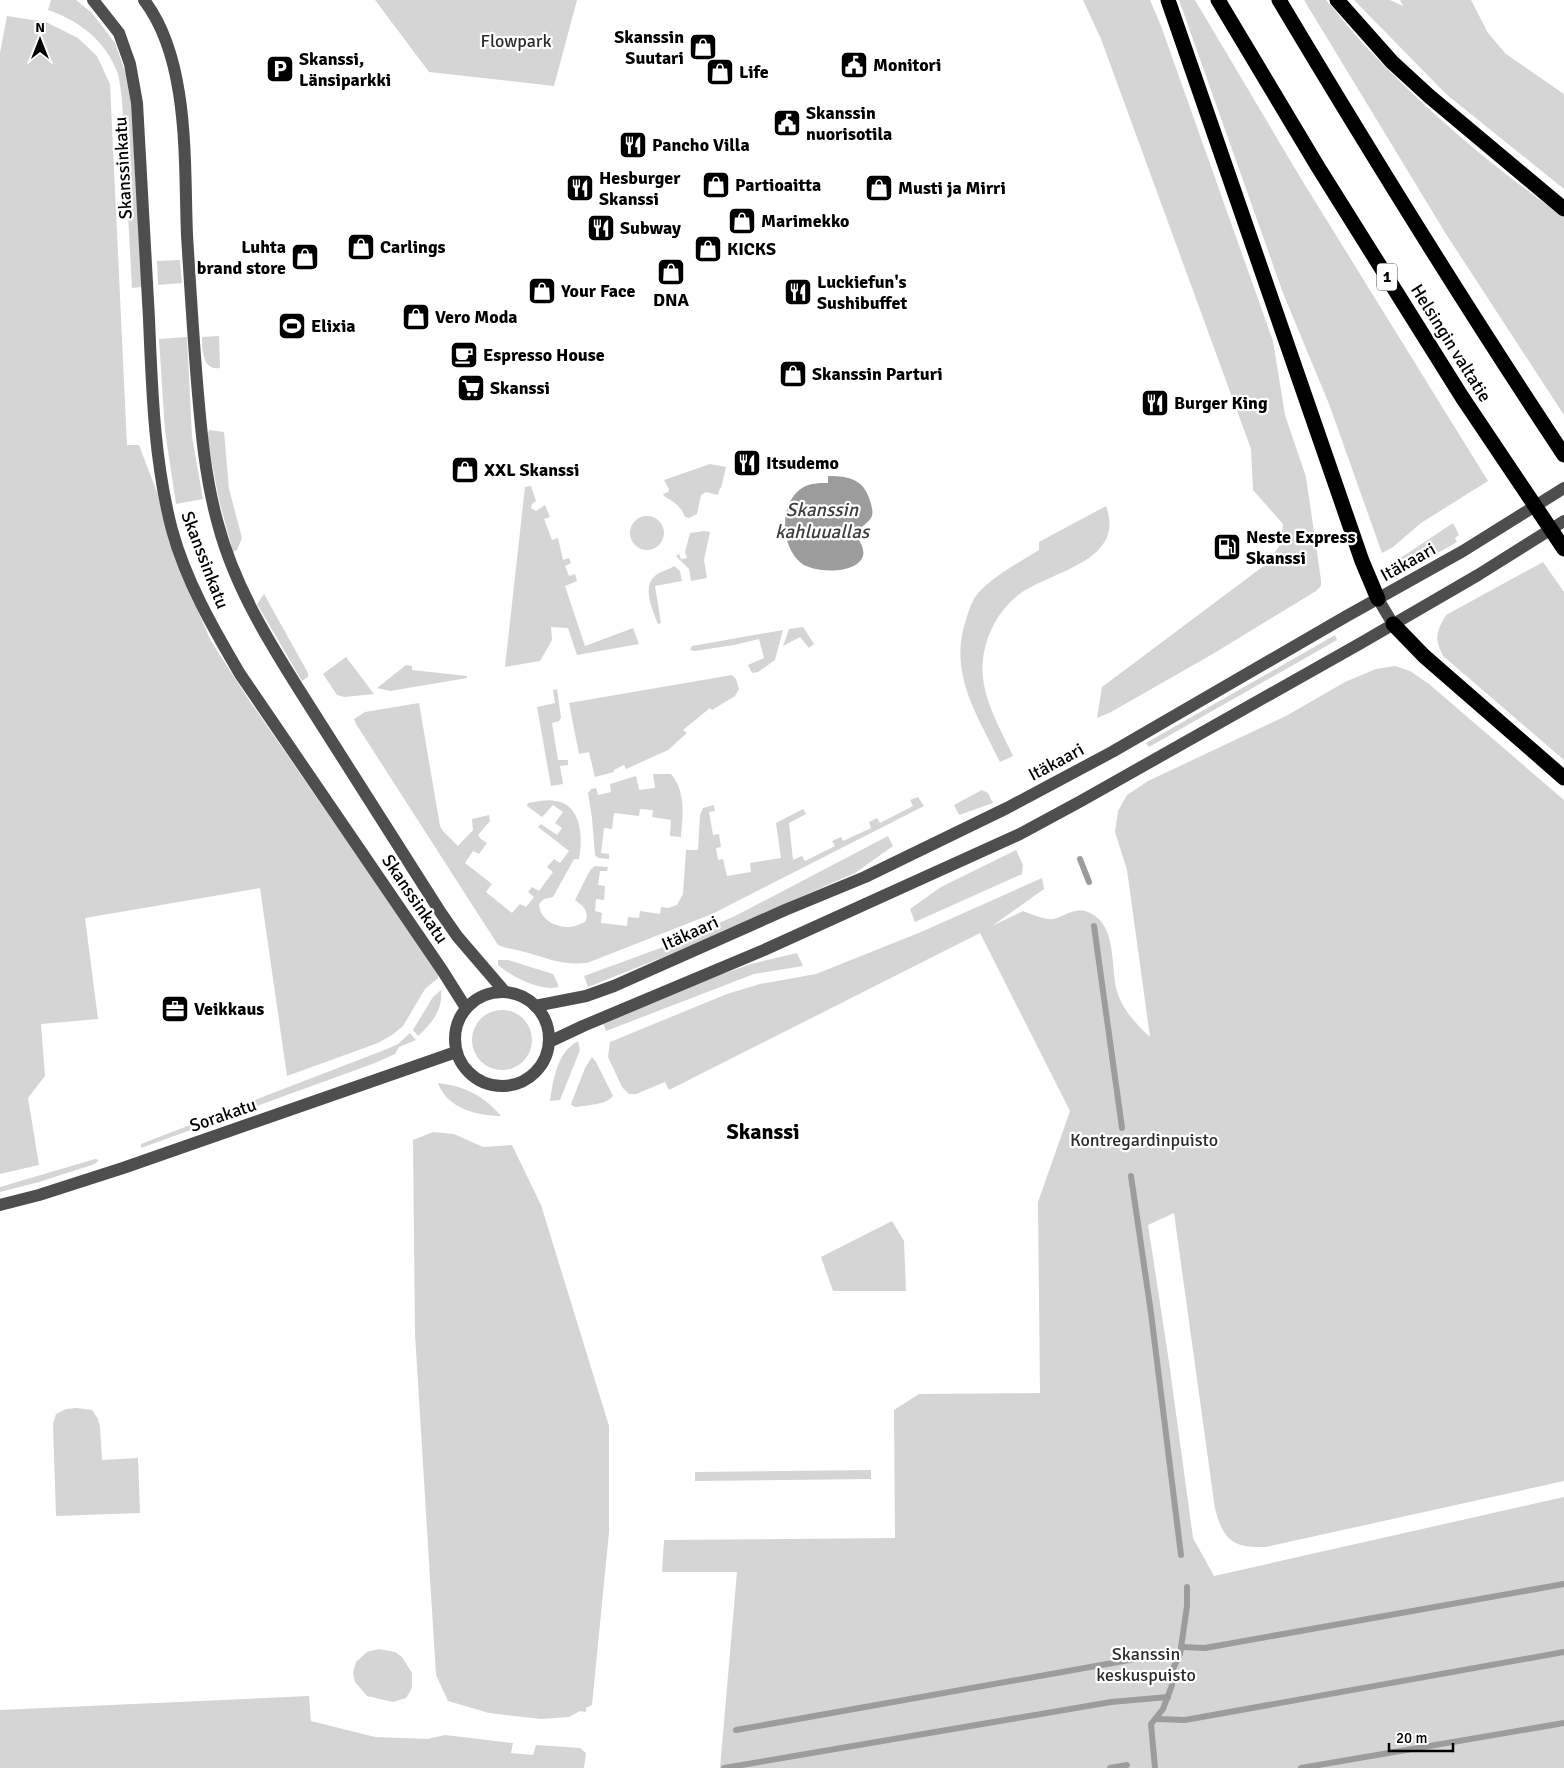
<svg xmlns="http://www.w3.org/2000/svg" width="1564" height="1768" font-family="Signika,sans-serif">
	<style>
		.green { fill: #d5d5d5 }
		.water { fill: #9c9c9c }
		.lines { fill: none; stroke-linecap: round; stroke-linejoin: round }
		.stream { stroke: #9c9c9c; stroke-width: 6 }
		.minor { stroke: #4e4e4e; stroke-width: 12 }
		.highway { stroke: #000; stroke-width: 15 }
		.labels { text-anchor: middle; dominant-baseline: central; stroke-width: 4.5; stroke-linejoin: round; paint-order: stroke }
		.shield { fill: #fff; stroke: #4c4c4c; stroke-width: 1 }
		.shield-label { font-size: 16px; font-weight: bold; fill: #000 }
		.poi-label { font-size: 18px; font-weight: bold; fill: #000; stroke: #fff; text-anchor: start }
		.park-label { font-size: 18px; fill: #2c2c2c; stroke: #fff }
		.street-label { font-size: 18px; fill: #000; stroke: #fff }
		.water-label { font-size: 19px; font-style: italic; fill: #3d3d3d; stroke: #fff }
		.district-label { font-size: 22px; font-weight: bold; fill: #000; stroke: #fff }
	</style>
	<rect width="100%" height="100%" fill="#fff"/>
	<g class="green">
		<path d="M 51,0 L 76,0 L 92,13 L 115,43 L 126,74 L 131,103 L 142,287 L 132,288 L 122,101 C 121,93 120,82 118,74 C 106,41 80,21 48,10 Z"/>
		<polygon points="375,0 577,0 554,86 429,72"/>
		<polygon points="1083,0 1150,0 1161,26 1273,341 1285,415 1306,477 1321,580 1321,586 1316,591 1211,655 1111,712 1097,718 1102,687 1265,565 1281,544 1283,524 1253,490 1251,449 1101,39"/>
		<polygon points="1179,0 1195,0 1300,177 1488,481 1421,523 1393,547 1382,553 1329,404 1283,293"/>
		<path d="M 1304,0 L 1326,0 C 1341,17 1355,36 1371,52 C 1429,113 1495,169 1564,217 L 1564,415 L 1446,234 Z"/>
		<polygon points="1354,0 1390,0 1403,6 1400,0 1471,0 1488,33 1506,54 1564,94 1564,189 1446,94"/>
		<polygon points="7,16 46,22 78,38 97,56 110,84 127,445 139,445 158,495 176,561 211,641 245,694 438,973 438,978 425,989 403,1026 392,1035 378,1043 287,1076 260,888 85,918 98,1019 41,1024 45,1076 28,1098 39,1165 0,1174 0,53"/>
		<polygon points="180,260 182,283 158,285 157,261"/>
		<path d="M 219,336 L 220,368 C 202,371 202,349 202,337 Z"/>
		<polygon points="187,337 192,437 203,499 176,504 165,431 159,339"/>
		<polygon points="209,430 224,432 229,489 242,538 237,550 233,552 219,500 207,437"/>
		<path d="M 710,464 L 726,467 L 721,488 L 720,488 L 718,495 L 706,492 L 701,495 L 697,514 L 689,518 L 685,517 C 681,506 673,501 664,496 L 663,494 L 668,492 L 669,489 L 664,480 Z"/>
		<polygon points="531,486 536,501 532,504 531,508 536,511 545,505 550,517 544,519 552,540 558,538 563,560 569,558 571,563 565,566 569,576 575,574 577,581 565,586 585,646 633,628 639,644 577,655 568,628 551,627 552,640 540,661 505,667 525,487"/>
		<path d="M 1106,506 C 1127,563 1048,571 1017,596 C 993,616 980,647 983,678 C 986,705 1002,732 1013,756 L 1000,762 C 978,716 949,675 965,623 C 969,610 972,598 982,589 C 998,573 1020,562 1039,550 L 1039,542 Z"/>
		<circle cx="647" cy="533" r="17"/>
		<polygon points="1453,523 1459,535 1455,538 1457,542 1401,574 1396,575 1387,567"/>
		<polygon points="704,531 710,532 704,560 707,578 691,581 689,569 676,556 679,554 681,559 687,558 685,552 690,533"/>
		<path d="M 1543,562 L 1564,592 L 1564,760 L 1443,656 C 1434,637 1436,633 1446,615 Z"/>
		<path d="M 674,566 L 680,571 L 682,581 L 655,586 L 661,623 L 658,624 C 653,611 641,586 656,575 C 661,571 669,570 674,566 Z"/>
		<polygon points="264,594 308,673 308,677 302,681 257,604"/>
		<polygon points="803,627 814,644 809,648 800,637 783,646 789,629"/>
		<polygon points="783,630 775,660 758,672 752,673 748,665 764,658 759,639 734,645 695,651 690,650 692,646"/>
		<polygon points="1335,635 1337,640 1149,747 1146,743"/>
		<polygon points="346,657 374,694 344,697 337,695 323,674"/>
		<polygon points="406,665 412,666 412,670 467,676 467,678 390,691 377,688"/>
		<path d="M 1395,666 L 1410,671 L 1429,684 L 1564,800 L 1564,1481 L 1266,1547 C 1233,1548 1224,1541 1215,1509 L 1174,1213 L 1148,1225 L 1169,1362 L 1193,1538 L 1214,1576 L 1564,1497 L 1564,1768 L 720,1768 L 737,1572 L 662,1572 L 664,1540 L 895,1538 L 894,1410 L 919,1394 L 1040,1393 L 1038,1202 L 1070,1111 L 980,933 L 669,1090 L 665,1082 L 636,1094 L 629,1094 L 622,1087 L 608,1057 L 610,1042 L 727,994 L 760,984 L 816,974 L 921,932 L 1042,878 L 1044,889 L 992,926 L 1023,911 C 1031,914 1040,918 1049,919 C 1060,921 1071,907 1085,911 C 1118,921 1110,964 1117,991 C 1122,1009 1136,1024 1150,1037 L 1127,870 L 1115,832 L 1118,811 L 1127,795 L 1148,781 L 1286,716 L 1345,682 L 1376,669 Z"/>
		<polygon points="732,675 736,679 739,689 735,696 712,710 710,708 683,730 687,733 668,750 626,769 624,765 614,770 614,772 595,777 589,752 579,754 569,703"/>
		<polygon points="557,689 561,718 559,721 552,723 558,760 568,760 568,765 560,766 563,784 551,786 537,707 555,703 553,690"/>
		<path d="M 419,703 L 440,826 L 443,831 L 458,846 L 473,830 L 472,819 L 489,815 L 490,821 L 478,835 L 481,839 L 487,843 L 479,854 L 473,851 L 465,863 L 492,884 L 486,892 L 512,913 L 520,904 L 526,907 L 534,897 L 528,892 L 532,887 L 539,891 L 553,872 L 547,867 L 554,859 L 560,863 L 569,851 L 538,827 L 541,824 L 557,835 L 562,828 L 555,823 L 563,812 L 553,805 L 542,817 L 527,806 L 528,803 C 536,802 547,799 555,801 C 582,804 583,838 579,859 L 574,859 L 553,897 L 544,899 L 539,904 C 540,919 554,927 569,927 C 574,927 580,924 585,922 C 590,911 583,906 575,900 L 590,870 L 595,866 L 608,867 L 607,871 L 600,871 L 598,885 L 605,886 L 604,900 L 596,899 L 595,911 L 602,913 L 601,923 L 627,926 L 628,917 L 639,918 L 640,911 L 660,914 L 661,907 L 668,908 L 677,905 L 683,894 L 686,850 L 698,850 L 700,815 L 703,808 L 714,805 L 715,811 L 709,812 L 713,835 L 719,834 L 721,847 L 716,848 L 718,860 L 723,859 L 727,876 L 751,872 L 750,863 L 781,858 L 776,823 L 803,809 L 806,814 L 789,823 L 793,860 L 802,856 L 805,861 L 835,846 L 832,841 L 841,837 L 843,841 L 871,828 L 869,822 L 877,818 L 880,823 L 913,806 L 910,800 L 918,797 L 924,806 L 712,914 L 587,963 C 560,965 550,959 525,952 C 516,949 507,949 498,945 L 356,724 L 354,719 L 365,712 Z"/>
		<path d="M 653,774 L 671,774 C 686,792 683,815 681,837 L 670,836 L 671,820 L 652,817 L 653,810 L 640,809 L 639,816 L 614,813 L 612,829 L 604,828 L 601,853 L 609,854 L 609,859 L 598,858 L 595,855 L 592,818 L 588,793 L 591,789 L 596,788 L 598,795 L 611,792 L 610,784 L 636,776 L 639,790 L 655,788 Z"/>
		<polygon points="982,790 988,793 993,803 959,815 954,805"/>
		<polygon points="888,836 893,846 855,873 666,956 588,987 584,976 666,946 735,916"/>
		<polygon points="1016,850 1023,865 1022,874 915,922 910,909 941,887"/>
		<polygon points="797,953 803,966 754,974 606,1031 603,1023 708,979 751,964"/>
		<path d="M 498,960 L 508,960 L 553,974 L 558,984 L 558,987 C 540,992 511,976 498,965 Z"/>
		<path d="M 441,990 C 443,1010 432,1023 418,1036 L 413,1030 L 433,997 Z"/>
		<circle cx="502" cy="1040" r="30"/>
		<polygon points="410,1033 416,1040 399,1047 395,1054 375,1063 141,1148 141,1144 387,1049 398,1044"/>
		<path d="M 578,1041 L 580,1050 L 560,1100 L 550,1101 C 553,1080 557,1052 578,1041 Z"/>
		<path d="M 592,1057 L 596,1062 L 613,1096 C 606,1105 587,1105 576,1107 L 573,1106 L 571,1104 L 585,1068 Z"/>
		<path d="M 438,1083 C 465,1086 484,1096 501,1116 C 478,1116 446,1108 438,1083 Z"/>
		<polygon points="433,1132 454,1134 483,1147 512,1145 541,1205 609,1426 609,1532 592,1705 586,1708 586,1712 580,1711 569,1717 541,1719 489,1713 448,1701 436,1675 415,1334 413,1140"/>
		<polygon points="95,1159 99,1160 95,1164 39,1182 0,1192 0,1187"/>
		<polygon points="892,1221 904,1241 906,1291 833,1291 821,1257"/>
		<polygon points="77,1408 92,1410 98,1419 100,1427 102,1460 138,1458 140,1513 56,1516 53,1424 56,1414 66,1409"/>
		<polygon points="871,1470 871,1479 695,1481 695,1472"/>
		<polygon points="379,1649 395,1652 402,1657 412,1673 412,1688 406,1698 393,1702 367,1696 355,1682 353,1672 356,1662 367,1652"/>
		<polygon points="309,1696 311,1721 375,1737 428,1739 445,1735 513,1743 511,1753 533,1755 536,1745 580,1748 586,1753 584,1768 0,1768 0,1710"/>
	</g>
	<path class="water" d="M 828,476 C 851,476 865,480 871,504 C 872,508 873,512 872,516 C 869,523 860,526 857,534 C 859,542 865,548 863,556 C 857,575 813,573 801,563 C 780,546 779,503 802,488 C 810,483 819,483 828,483 Z"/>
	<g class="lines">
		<g class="stream">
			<polyline points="1080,859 1089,882"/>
			<polyline points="1094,926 1122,1128"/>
			<polyline points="1131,1176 1151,1313 1181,1555"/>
			<polyline points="1181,1647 1205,1648 1564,1584"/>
			<polyline points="1156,1719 1185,1720 1564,1652"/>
			<polyline points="736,1730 1135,1659 1178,1658"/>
			<polyline points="724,1768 1111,1702 1168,1697"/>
			<polyline points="1110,1768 1127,1765"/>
			<polyline points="1155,1768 1151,1724 1163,1709 1172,1685 1172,1671 1180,1654 1183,1634 1187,1606 1187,1587"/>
			<polyline points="1301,1768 1564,1723"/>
		</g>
		<g class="minor">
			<path d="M 93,0 L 119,33 L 130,64 L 137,103 C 141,175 145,247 149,319 C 152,390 154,461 172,530 C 186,581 213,628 240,674 L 442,970 L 466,1008"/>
			<path d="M 144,0 C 190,60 184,162 187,235 C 190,284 193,333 197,382 C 201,430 205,478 218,524 C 237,596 280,659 319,721 C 360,785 400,849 441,913 L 457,936 L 505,992"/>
			<polyline points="1378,599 1393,624"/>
			<circle cx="502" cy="1039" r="47"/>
			<polyline points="535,1006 586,996 614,986 785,910 865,877 1007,808 1112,752 1345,617 1463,551 1564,488"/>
			<polyline points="549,1042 583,1026 764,950 1020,834 1081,801 1361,643 1478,575 1564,521"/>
			<polyline points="0,1205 39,1195 123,1168 456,1052"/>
		</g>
		<g class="highway">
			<polyline points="1168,0 1362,561 1378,599"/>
			<polyline points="1218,0 1318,167 1462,397 1564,549"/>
			<path d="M 1279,0 C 1371,154 1465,306 1564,455"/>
			<polyline points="1337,0 1392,62 1429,96 1564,209"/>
			<polyline points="1393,624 1424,656 1564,778"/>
		</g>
	</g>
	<defs>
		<g id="shop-square" transform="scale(1.4375)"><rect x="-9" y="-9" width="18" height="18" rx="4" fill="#000" stroke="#fff"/><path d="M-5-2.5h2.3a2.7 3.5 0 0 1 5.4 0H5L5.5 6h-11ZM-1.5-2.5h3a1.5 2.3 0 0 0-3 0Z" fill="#fff"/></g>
		<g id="civic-square" transform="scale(1.4375)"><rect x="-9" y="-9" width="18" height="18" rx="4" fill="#000" stroke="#fff"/><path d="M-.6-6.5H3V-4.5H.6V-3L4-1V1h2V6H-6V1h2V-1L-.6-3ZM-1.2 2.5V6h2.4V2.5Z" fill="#fff"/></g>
		<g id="parking-square" transform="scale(1.4375)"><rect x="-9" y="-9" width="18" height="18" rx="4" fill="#000" stroke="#fff"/><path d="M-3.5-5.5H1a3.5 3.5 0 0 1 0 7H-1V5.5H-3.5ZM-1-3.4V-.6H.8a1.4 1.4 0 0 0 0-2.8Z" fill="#fff"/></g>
		<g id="restaurant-square" transform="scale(1.4375)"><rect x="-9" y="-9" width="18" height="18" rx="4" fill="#000" stroke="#fff"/><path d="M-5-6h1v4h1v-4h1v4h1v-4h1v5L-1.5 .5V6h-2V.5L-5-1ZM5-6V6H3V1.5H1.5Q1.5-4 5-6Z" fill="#fff"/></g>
		<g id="stadium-square" transform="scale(1.4375)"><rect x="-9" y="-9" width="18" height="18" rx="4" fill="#000" stroke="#fff"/><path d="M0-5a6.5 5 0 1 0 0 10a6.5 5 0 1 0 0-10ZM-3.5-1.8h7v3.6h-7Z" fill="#fff"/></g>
		<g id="cafe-square" transform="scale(1.4375)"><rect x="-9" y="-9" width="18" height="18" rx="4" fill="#000" stroke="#fff"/><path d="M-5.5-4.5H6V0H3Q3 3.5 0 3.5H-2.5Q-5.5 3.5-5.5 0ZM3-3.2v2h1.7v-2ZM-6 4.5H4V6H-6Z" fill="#fff"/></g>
		<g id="supermarket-square" transform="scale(1.4375)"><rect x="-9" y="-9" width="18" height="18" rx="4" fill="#000" stroke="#fff"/><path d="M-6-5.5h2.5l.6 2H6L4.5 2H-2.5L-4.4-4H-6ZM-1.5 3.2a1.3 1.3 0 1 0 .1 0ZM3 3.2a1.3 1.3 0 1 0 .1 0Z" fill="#fff"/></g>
		<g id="fuel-square" transform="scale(1.4375)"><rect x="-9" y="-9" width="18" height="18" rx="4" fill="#000" stroke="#fff"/><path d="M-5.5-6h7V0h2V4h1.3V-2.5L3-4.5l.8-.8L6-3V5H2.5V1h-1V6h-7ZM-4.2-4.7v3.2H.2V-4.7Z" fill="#fff"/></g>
		<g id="office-square" transform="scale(1.4375)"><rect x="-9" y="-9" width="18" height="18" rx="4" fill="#000" stroke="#fff"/><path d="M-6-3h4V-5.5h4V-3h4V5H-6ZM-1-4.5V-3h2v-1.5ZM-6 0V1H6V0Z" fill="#fff"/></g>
	</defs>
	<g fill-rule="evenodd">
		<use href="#shop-square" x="703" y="47"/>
		<use href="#civic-square" x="854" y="65"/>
		<use href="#parking-square" x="280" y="69"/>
		<use href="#shop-square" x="720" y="72"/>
		<use href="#civic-square" x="787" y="123"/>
		<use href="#restaurant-square" x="633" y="145"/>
		<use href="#shop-square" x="716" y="185"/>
		<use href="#restaurant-square" x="580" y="188"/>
		<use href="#shop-square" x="879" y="188"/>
		<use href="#shop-square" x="742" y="221"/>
		<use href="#restaurant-square" x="601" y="228"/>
		<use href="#shop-square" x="361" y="247"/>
		<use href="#shop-square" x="708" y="249"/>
		<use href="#shop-square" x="305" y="257"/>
		<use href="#shop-square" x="671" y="272"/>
		<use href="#shop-square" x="542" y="291"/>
		<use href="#restaurant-square" x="798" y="292"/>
		<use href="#shop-square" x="416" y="317"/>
		<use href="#stadium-square" x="292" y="326"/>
		<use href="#cafe-square" x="464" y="355"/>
		<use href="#shop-square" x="793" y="374"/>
		<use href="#supermarket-square" x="471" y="388"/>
		<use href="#restaurant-square" x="1155" y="403"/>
		<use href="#restaurant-square" x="747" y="463"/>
		<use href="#shop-square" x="465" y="470"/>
		<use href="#fuel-square" x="1227" y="547"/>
		<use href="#office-square" x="175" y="1009"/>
	</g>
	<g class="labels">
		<rect class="shield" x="1377" y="263.5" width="20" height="27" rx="4"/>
		<g class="shield-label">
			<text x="1387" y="277">1</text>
		</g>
		<g class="poi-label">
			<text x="684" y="37" text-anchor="end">Skanssin<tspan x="684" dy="21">Suutari</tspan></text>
			<text x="299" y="59">Skanssi,<tspan x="299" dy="21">Länsiparkki</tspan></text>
			<text x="873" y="65">Monitori</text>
			<text x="739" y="72">Life</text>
			<text x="806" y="113">Skanssin<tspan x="806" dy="21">nuorisotila</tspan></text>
			<text x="652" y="145">Pancho Villa</text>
			<text x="599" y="178">Hesburger<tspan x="599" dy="21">Skanssi</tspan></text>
			<text x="735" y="185">Partioaitta</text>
			<text x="898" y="188">Musti ja Mirri</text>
			<text x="761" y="221">Marimekko</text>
			<text x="620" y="228">Subway</text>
			<text x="286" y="247" text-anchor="end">Luhta<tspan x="286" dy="21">brand store</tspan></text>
			<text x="380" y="247">Carlings</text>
			<text x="727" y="249">KICKS</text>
			<text x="817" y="282">Luckiefun's<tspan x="817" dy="21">Sushibuffet</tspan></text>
			<text x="561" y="291">Your Face</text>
			<text x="671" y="300" text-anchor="middle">DNA</text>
			<text x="435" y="317">Vero Moda</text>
			<text x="311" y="326">Elixia</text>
			<text x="483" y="355">Espresso House</text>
			<text x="812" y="374">Skanssin Parturi</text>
			<text x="490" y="388">Skanssi</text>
			<text x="1174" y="403">Burger King</text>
			<text x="766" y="463">Itsudemo</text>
			<text x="484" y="470">XXL Skanssi</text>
			<text x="1246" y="537">Neste Express<tspan x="1246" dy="21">Skanssi</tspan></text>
			<text x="194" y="1009">Veikkaus</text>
		</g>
		<g class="park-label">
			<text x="516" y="41">Flowpark</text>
			<text x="1144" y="1140">Kontregardinpuisto</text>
			<text x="1146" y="1654">Skanssin<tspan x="1146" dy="21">keskuspuisto</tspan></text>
		</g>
		<g class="street-label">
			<text transform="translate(123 168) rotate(-93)">Skanssinkatu</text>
			<text transform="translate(1451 343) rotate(58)">Helsingin valtatie</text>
			<text transform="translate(205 560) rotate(69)">Skanssinkatu</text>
			<text transform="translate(1408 562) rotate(-29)">Itäkaari</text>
			<text transform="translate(1056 762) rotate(-28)">Itäkaari</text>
			<text transform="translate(415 899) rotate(56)">Skanssinkatu</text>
			<text transform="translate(690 933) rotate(-24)">Itäkaari</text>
			<text transform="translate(223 1115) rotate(-19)">Sorakatu</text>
		</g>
		<g class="water-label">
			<text x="822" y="510">Skanssin<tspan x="822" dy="22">kahluuallas</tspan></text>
		</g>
		<g class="district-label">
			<text x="763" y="1131">Skanssi</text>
		</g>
	</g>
	<g transform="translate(40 40)" stroke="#ffffff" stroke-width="4" paint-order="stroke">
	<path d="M0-4L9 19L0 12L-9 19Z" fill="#000000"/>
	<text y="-8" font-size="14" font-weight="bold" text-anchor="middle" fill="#000000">N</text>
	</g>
	<path d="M1389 1743v8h64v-8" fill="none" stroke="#000000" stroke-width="2.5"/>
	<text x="1396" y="1743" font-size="15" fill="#000000" stroke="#ffffff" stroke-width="4" paint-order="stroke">20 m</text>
</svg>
